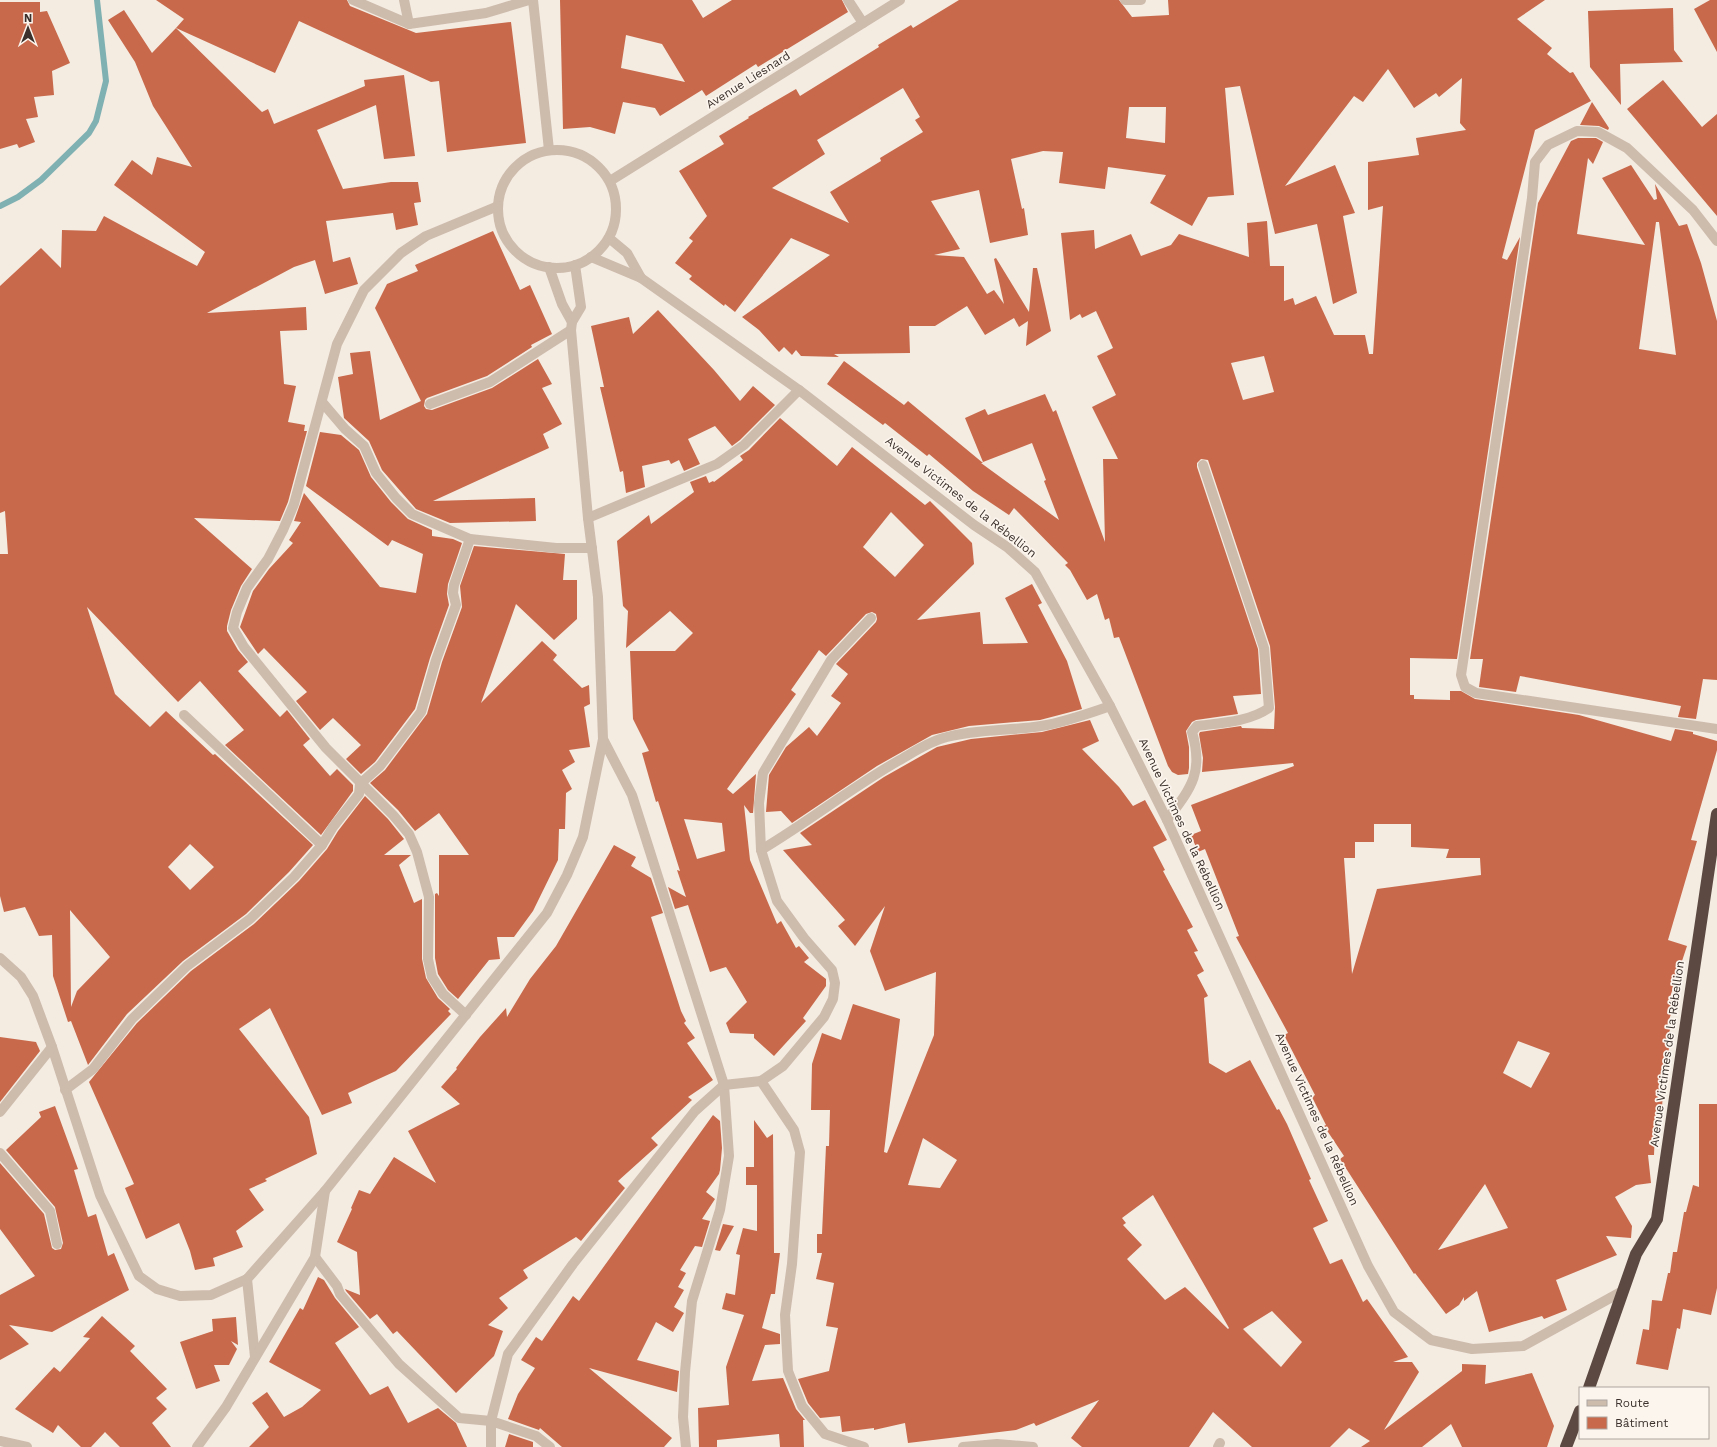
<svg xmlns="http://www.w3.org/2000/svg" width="1717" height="1447" font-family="'Work Sans',sans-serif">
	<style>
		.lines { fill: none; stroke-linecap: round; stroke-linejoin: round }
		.stream { stroke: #7fb0b2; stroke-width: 6 }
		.building { fill: #c8694b; fill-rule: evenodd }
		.minor { stroke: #cdbbac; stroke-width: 10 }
		.highway { stroke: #5c4a42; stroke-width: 12 }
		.labels { text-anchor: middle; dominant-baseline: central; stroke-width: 3.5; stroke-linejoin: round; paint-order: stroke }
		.street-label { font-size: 12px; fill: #3b302b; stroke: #fbf5ee }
	</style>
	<rect width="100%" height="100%" fill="#f4ebe1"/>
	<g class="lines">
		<polyline class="stream" points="0,206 18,197 41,180 89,133 96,121 106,81 97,0"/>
	</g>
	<g class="building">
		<polygon points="156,0 347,0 350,6 416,33 511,22 526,143 447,152 439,81 431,82 299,21 275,73 176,28 184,19"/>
		<path d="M 560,0 L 692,0 L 703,18 L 732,0 L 842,0 L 848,12 L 758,67 L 756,64 L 706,96 L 702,90 L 660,116 L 655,108 L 623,102 L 615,134 L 590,127 L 563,129 ZM 626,35 L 662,44 L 685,82 L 621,68 Z"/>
		<path d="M 959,0 L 1119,0 L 1132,17 L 1169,15 L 1168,0 L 1545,0 L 1517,19 L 1552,48 L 1547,54 L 1570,73 L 1573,72 L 1591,101 L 1535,130 L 1502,258 L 1507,260 L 1520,237 L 1457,659 L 1410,658 L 1410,695 L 1414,695 L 1414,699 L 1450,700 L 1450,691 L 1461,691 L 1475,699 L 1579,715 L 1671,741 L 1675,729 L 1693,732 L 1693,734 L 1717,741 L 1717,750 L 1691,840 L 1697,841 L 1668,940 L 1687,946 L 1670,997 L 1676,999 L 1667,1026 L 1671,1027 L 1665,1044 L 1670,1046 L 1664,1063 L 1662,1110 L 1655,1131 L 1654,1155 L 1648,1155 L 1651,1183 L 1636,1185 L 1615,1197 L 1632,1226 L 1631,1238 L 1606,1236 L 1617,1255 L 1556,1280 L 1567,1310 L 1544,1319 L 1542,1316 L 1489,1332 L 1477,1291 L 1464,1301 L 1464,1297 L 1459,1305 L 1446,1314 L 1415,1273 L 1414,1274 L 1340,1159 L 1344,1156 L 1324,1126 L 1326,1125 L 1312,1097 L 1315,1095 L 1284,1035 L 1288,1033 L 1236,937 L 1239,936 L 1205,849 L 1198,852 L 1191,835 L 1201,831 L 1191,805 L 1294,766 L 1293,763 L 1202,772 L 1203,758 L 1199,734 L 1200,732 L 1241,726 L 1242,728 L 1274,729 L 1275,707 L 1270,646 L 1208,460 L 1201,459 L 1197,463 L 1197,467 L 1258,649 L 1261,694 L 1233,696 L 1238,714 L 1196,720 L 1192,722 L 1186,731 L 1189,747 L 1189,768 L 1188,774 L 1178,775 L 1172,772 L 1168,766 L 1119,637 L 1114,638 L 1109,618 L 1105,620 L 1097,594 L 1087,600 L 1070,570 L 1065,565 L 1068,563 L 1014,508 L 1009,515 L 973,491 L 929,454 L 927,456 L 885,423 L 883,425 L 827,384 L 844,361 L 904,405 L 908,401 L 983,463 L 981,463 L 1059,520 L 1044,481 L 1046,480 L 1032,443 L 983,462 L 965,418 L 985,409 L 988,415 L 1045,394 L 1053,412 L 1056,410 L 1105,542 L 1103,459 L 1118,459 L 1092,407 L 1116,395 L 1097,356 L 1113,348 L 1096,311 L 1082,318 L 1080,314 L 1070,320 L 1061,233 L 1094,230 L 1095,249 L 1131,234 L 1141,256 L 1171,245 L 1179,234 L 1249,257 L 1247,223 L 1267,221 L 1270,266 L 1284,266 L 1284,301 L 1293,298 L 1295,305 L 1316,296 L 1334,335 L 1365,335 L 1369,354 L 1373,354 L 1383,206 L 1368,210 L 1368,162 L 1419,155 L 1416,138 L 1466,130 L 1460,123 L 1462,78 L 1439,97 L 1436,93 L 1414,108 L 1388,69 L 1363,102 L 1354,96 L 1285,186 L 1335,165 L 1355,213 L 1343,216 L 1357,293 L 1333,304 L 1317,224 L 1275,234 L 1240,86 L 1225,88 L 1234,195 L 1208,197 L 1192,226 L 1150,203 L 1166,175 L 1108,167 L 1105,189 L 1059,183 L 1063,152 L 1043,151 L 1011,159 L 1022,209 L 1024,208 L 1028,235 L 990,243 L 979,190 L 931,201 L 960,249 L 934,255 L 964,257 L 987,294 L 994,290 L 1004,304 L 994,259 L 996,258 L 1029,312 L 1033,268 L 1037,268 L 1051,331 L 1026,346 L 1028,321 L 1019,327 L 1014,318 L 985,335 L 967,306 L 935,326 L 909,326 L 910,353 L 834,354 L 839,357 L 801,356 L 796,350 L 792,355 L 784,347 L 779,352 L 759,330 L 742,317 L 830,255 L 791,238 L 735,312 L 725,304 L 724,306 L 689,279 L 692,276 L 675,263 L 693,241 L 689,238 L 707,216 L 679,171 L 724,144 L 719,136 L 749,118 L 748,117 L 796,89 L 800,96 L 879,47 L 878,45 L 911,25 L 913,28 ZM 903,88 L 920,117 L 915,120 L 923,132 L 880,158 L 881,161 L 830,192 L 849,223 L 772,188 L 825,154 L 817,140 ZM 1129,107 L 1166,107 L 1165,143 L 1126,138 ZM 1264,356 L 1274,392 L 1243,400 L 1231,363 ZM 1374,824 L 1411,824 L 1411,847 L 1449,849 L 1446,858 L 1480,858 L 1481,875 L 1377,889 L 1352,974 L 1344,858 L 1355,858 L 1355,842 L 1374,842 ZM 1518,1041 L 1550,1053 L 1531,1088 L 1503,1073 ZM 1485,1184 L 1508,1228 L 1438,1250 Z"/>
		<polygon points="1710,0 1717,0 1717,52 1694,9"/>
		<polygon points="0,2 40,2 40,12 47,11 70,63 52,71 54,95 34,97 38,117 26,119 35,142 19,148 17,144 0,149"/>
		<polygon points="1673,8 1674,50 1683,62 1620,64 1621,105 1590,67 1588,11"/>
		<path d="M 124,10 L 152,53 L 176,28 L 262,112 L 268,109 L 274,124 L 365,86 L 364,80 L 404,75 L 415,156 L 384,159 L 376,105 L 317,130 L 343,189 L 391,182 L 418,182 L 421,202 L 414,203 L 418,225 L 396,230 L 393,213 L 326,221 L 333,262 L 350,257 L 358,284 L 325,294 L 315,260 L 294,267 L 207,313 L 306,307 L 307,330 L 280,331 L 284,384 L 296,386 L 288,422 L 305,425 L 304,431 L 307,431 L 288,502 L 280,521 L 194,518 L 252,569 L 241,586 L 231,610 L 227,626 L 227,631 L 238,650 L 248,662 L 238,671 L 280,717 L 287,710 L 310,739 L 303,745 L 330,776 L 337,769 L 353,785 L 353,791 L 321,835 L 225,745 L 244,730 L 200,681 L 178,702 L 87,607 L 115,694 L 150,727 L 166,711 L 213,755 L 215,754 L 313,845 L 289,872 L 246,914 L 183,961 L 127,1014 L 88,1065 L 71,1021 L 68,1022 L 53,976 L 52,935 L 39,936 L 25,907 L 4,912 L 0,896 L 0,554 L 8,554 L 5,511 L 0,513 L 0,286 L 41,248 L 61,268 L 62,230 L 96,231 L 104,216 L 197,266 L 205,252 L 114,185 L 132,160 L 152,175 L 157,157 L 192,167 L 153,106 L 135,62 L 108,20 ZM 190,844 L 214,867 L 190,890 L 168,867 ZM 70,910 L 110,957 L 77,991 L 71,1007 Z"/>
		<polygon points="1663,80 1702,127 1717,114 1717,216 1627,109"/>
		<polygon points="1592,102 1609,128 1608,130 1599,126 1580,125"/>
		<path d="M 1578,138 L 1596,138 L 1603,142 L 1593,164 L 1588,158 L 1577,234 L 1645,245 L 1602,178 L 1631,165 L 1654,200 L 1657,199 L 1655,184 L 1679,226 L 1687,224 L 1701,263 L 1717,321 L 1717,680 L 1703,679 L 1696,719 L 1678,717 L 1681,706 L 1520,676 L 1516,692 L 1479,687 L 1483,659 L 1470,659 L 1538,203 L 1571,141 ZM 1656,222 L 1659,222 L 1676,355 L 1639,349 Z"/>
		<polygon points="493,231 520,290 530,285 552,334 531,345 532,347 487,376 427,398 425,400 424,406 426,409 432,410 492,388 538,359 552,384 542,388 562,424 543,434 549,448 433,501 535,498 536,521 450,523 416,509 382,470 369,441 344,418 338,377 353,374 350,353 370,351 380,420 421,401 375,308 387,284 418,271 415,265"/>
		<polygon points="658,310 714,370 740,401 753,386 775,405 740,440 732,446 715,426 688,439 700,464 684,471 679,460 671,464 669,460 642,466 645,487 626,493 623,471 620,472 600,387 604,387 591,326 629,317 633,334"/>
		<path d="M 780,418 L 837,466 L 852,447 L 925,505 L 930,501 L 972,543 L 974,564 L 917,620 L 980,612 L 983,644 L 1028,643 L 1005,598 L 1032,584 L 1042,603 L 1038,605 L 1067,661 L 1082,709 L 1040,720 L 969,726 L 932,735 L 877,766 L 792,823 L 781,811 L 766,812 L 769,775 L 786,747 L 809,727 L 817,736 L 841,703 L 831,696 L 848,674 L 836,664 L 876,622 L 877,619 L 876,614 L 872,612 L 866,614 L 826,656 L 819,650 L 791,690 L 796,694 L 727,789 L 733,794 L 756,774 L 753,813 L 750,813 L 744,805 L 750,860 L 777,924 L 781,921 L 796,948 L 799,946 L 809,958 L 804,962 L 826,979 L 826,986 L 803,1018 L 806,1021 L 774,1056 L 754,1038 L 754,1034 L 730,1033 L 726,1023 L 747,1002 L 726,967 L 710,972 L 688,905 L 675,909 L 668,887 L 686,897 L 677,870 L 680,871 L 658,801 L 656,802 L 642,753 L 649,751 L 633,719 L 630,651 L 675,651 L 693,633 L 670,611 L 626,648 L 628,611 L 623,606 L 617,541 L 649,515 L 651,524 L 694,492 L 690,482 L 706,476 L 709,483 L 713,481 L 714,482 L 743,460 L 740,456 L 749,450 ZM 891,512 L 924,545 L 895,577 L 863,547 ZM 684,819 L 722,823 L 725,851 L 697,859 Z"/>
		<polygon points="320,432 341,435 359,450 371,477 391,502 408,519 432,530 432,536 453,539 462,543 448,584 447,594 449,605 430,658 415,709 375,762 361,774 346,759 361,745 333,718 320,730 296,701 307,692 264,648 258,654 240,627 253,591 269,569 293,543 289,540 301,522 294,521 304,493 380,587 416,593 423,554 392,540 388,546 306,486"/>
		<polygon points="474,546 565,554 563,580 577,580 577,619 554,640 516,604 481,703 542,641 557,655 553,660 582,688 589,685 590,704 584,707 590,747 569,750 575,762 562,770 572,789 566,793 565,829 559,829 558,860 533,911 514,937 497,937 500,959 489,960 458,999 448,990 438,974 435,958 435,894 437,893 439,896 439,855 469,855 439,813 415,831 398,810 370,783 385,770 427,714 442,662 462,607 460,586"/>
		<path d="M 1090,720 L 1099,741 L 1082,749 L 1119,787 L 1133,806 L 1145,800 L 1167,840 L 1153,847 L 1165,870 L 1163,871 L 1193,927 L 1187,930 L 1198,951 L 1194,952 L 1204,971 L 1197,975 L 1208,996 L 1204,998 L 1209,1063 L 1226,1073 L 1250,1060 L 1277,1110 L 1279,1109 L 1287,1124 L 1311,1179 L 1309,1180 L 1328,1221 L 1313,1228 L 1330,1264 L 1342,1259 L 1363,1302 L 1367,1299 L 1408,1357 L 1393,1362 L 1412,1362 L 1419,1372 L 1384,1430 L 1462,1371 L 1462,1364 L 1486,1365 L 1485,1384 L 1532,1373 L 1554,1426 L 1547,1447 L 1462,1447 L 1451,1424 L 1422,1447 L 1361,1447 L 1370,1441 L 1349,1428 L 1330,1447 L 1252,1447 L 1213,1412 L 1189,1447 L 1082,1447 L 1071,1438 L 1099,1400 L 1036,1426 L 1034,1423 L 1016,1430 L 908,1443 L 905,1423 L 874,1430 L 874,1428 L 842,1432 L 840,1416 L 820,1418 L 808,1403 L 798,1379 L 829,1371 L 838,1328 L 826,1326 L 834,1283 L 816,1279 L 822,1253 L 817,1253 L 817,1234 L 822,1234 L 826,1146 L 829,1146 L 830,1110 L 811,1110 L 812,1064 L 822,1033 L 841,1040 L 853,1004 L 900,1019 L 884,1152 L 887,1153 L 934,1035 L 936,972 L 885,991 L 870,951 L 885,906 L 855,946 L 838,926 L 845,920 L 783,850 L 812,845 L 800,833 L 884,777 L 937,747 L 971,739 L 1042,732 ZM 923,1138 L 957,1160 L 940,1188 L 908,1185 ZM 1153,1195 L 1229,1328 L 1228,1329 L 1185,1287 L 1165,1300 L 1127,1259 L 1142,1245 L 1123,1225 L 1126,1223 L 1122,1218 ZM 1272,1311 L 1302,1342 L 1281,1367 L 1243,1329 Z"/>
		<polygon points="365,796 388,819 404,839 384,855 411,855 399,865 414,903 422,899 422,959 426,978 438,998 450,1009 448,1011 451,1014 396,1071 348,1093 352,1103 322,1115 270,1008 239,1029 309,1117 317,1154 265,1179 267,1181 249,1189 264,1210 236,1231 243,1247 213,1258 215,1266 195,1270 190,1251 179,1223 146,1239 125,1188 134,1184 89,1082 137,1023 191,971 254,924 299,881 327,849 338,831"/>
		<polygon points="614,845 636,857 631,866 651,878 663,913 651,917 681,1011 686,1021 684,1023 695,1038 687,1043 713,1080 688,1097 692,1100 651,1138 658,1145 618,1181 625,1188 581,1241 576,1237 523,1270 528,1278 499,1298 508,1308 488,1325 503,1331 494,1356 456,1393 397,1331 393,1334 377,1314 370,1319 346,1291 345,1289 360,1295 357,1252 337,1242 352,1209 351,1208 359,1190 370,1194 394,1157 436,1183 408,1131 460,1104 441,1087 457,1069 456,1068 480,1037 506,1008 507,1017 530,979 556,946"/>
		<polygon points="0,1037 36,1042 40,1051 0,1102"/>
		<polygon points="1699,1104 1717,1104 1717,1288 1711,1315 1683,1309 1680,1329 1677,1328 1668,1370 1636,1364 1643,1329 1649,1330 1652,1300 1662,1301 1668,1273 1670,1273 1673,1252 1677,1252 1684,1212 1686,1212 1693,1185 1699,1187"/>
		<polygon points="55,1106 78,1169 74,1170 88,1217 96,1214 108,1256 114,1253 129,1290 52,1332 9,1325 29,1344 0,1360 0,1295 35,1276 0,1229 0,1163 44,1214 52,1248 55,1250 61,1249 63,1243 55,1207 6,1150 41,1117 39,1112"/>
		<polygon points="713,1115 720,1121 722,1148 720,1170 719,1174 706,1192 715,1199 702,1219 710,1221 702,1247 695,1246 680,1270 686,1273 678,1287 684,1290 674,1307 684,1313 673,1332 656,1322 637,1360 679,1371 677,1392 589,1368 672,1438 664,1447 562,1447 540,1428 539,1430 508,1419 518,1394 535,1368 521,1360 536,1337 542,1341 573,1296 579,1301"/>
		<polygon points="754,1120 767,1138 773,1134 774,1253 780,1253 775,1294 771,1294 762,1328 780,1334 780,1344 765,1345 752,1381 783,1378 796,1409 805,1420 803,1420 804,1447 780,1447 779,1434 717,1440 717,1447 699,1447 698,1408 729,1405 726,1367 744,1315 722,1309 726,1293 735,1295 740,1255 736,1254 743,1228 757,1231 757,1185 746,1185 746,1167 754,1167"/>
		<polygon points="723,1224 734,1226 720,1251 715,1250"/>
		<polygon points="318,1277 324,1280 335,1298 359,1327 335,1343 370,1395 388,1386 408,1423 438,1408 456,1423 467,1447 249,1447 269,1427 252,1403 267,1392 284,1417 302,1407 321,1390 269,1362 300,1308 303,1310"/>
		<polygon points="102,1316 135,1346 130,1351 167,1389 156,1398 167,1409 152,1423 171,1447 120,1447 105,1432 91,1447 81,1447 58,1425 53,1433 15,1409 54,1367 60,1372 90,1338 83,1337"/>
		<polygon points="236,1317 238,1345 231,1341 237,1349 229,1365 214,1365 220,1381 196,1389 180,1342 213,1331 212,1319"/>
		<polygon points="509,1434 533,1442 533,1447 505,1447"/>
	</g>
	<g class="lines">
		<g class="minor">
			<polyline points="353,0 409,24 486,13 529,0"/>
			<polyline points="404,0 409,24"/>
			<polyline points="533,0 549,150"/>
			<polyline points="848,0 863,23"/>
			<polyline points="1125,0 1141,0"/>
			<circle cx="557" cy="209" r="59"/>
			<polyline points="610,181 900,0"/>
			<polyline points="609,238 627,253 641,278"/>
			<polyline points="1717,241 1693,210 1627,148 1598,132 1577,131 1548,145 1535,162 1532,198 1461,675 1465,687 1476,693 1717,729"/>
			<polyline points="591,257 641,278 799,390 974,525 1007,547 1035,572 1110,706 1167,820 1368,1266 1394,1312 1431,1340 1472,1349 1523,1346 1621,1292"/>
			<polyline points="549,267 562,304 572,322"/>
			<polyline points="322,402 345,429 364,446 376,473 396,498 412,514 470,539 556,548 592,548"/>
			<polyline points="430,404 490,382 571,330"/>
			<polyline points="588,518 717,464 744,445 799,390"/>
			<polyline points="184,715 322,845"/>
			<polyline points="603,739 632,795 724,1085 729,1156 720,1210 692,1301 685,1372 683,1417 686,1447"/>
			<path d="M 1167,820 C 1191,788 1204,773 1192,732 L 1197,726 C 1220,723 1249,722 1269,708 L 1264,648 L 1203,465"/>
			<path d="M 761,850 C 808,822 851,788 898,761 C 914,752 930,741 947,737 C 978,729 1010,731 1041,726 C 1065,722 1087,714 1110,706"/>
			<polyline points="0,958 21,977 33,996 52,1047 100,1195 139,1276 157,1289 180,1296 211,1295 247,1279 325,1191 547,913 567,875 583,837 603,739 598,597 588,518 571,330 572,322 581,307 575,265"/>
			<polyline points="466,1015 443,994 432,977 428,959 429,897 417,852 409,834 393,815 326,748 244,647 233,628 237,612 247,588 268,559 283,530 294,504 337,344 364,290 401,253 426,236 498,206"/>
			<polyline points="761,1081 794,1130 800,1152 792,1264 785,1315 788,1371 802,1406 825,1434 864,1447"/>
			<polyline points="65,1090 93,1069 132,1019 187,966 250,919 294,877 322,845 333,827 359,794 360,784 380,766 421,712 436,660 456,605 453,593 454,585 470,539"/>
			<polyline points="0,1112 52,1047"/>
			<polyline points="0,1153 50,1211 57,1244"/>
			<polyline points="315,1257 337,1286 340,1294 399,1364 459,1418 491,1421 536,1436 550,1447"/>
			<polyline points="247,1279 255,1357"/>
			<polyline points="0,1441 27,1447"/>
			<polyline points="197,1447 226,1407 315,1257 325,1191"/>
			<polyline points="491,1447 491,1421 508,1354 573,1264 695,1111 724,1085 761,1081 783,1066 824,1017 833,999 835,983 832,970 804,938 777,901 761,850 759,803 763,773 831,660 871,618"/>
			<polyline points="963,1447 997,1444 1033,1447"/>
			<polyline points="1218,1447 1220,1443"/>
		</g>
		<g class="highway">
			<polyline points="1589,1388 1636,1254 1657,1219 1717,814"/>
			<polyline points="1566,1447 1580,1411"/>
		</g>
	</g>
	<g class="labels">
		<g class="street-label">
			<text transform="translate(748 80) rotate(-32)">Avenue Liesnard</text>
			<text transform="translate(961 497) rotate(38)">Avenue Victimes de la Rébellion</text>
			<text transform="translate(1182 824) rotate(65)">Avenue Victimes de la Rébellion</text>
			<text transform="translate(1667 1054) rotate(-82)">Avenue Victimes de la Rébellion</text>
			<text transform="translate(1317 1119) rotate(66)">Avenue Victimes de la Rébellion</text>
		</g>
	</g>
	<rect x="1579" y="1387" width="130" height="52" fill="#fbf5ee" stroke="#aea6a0"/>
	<rect x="1587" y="1400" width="20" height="6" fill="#cdbbac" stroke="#aea6a0"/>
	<text x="1615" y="1407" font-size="12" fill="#3b302b">Route</text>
	<rect x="1587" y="1417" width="20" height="12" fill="#c8694b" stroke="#aea6a0"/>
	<text x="1615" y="1427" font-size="12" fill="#3b302b">Bâtiment</text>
	<g transform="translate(28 28)" stroke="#fbf5ee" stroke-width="3" paint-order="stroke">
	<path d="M0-3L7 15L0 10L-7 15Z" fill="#3b302b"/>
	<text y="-6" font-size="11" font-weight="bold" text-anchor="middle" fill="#3b302b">N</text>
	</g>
</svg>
